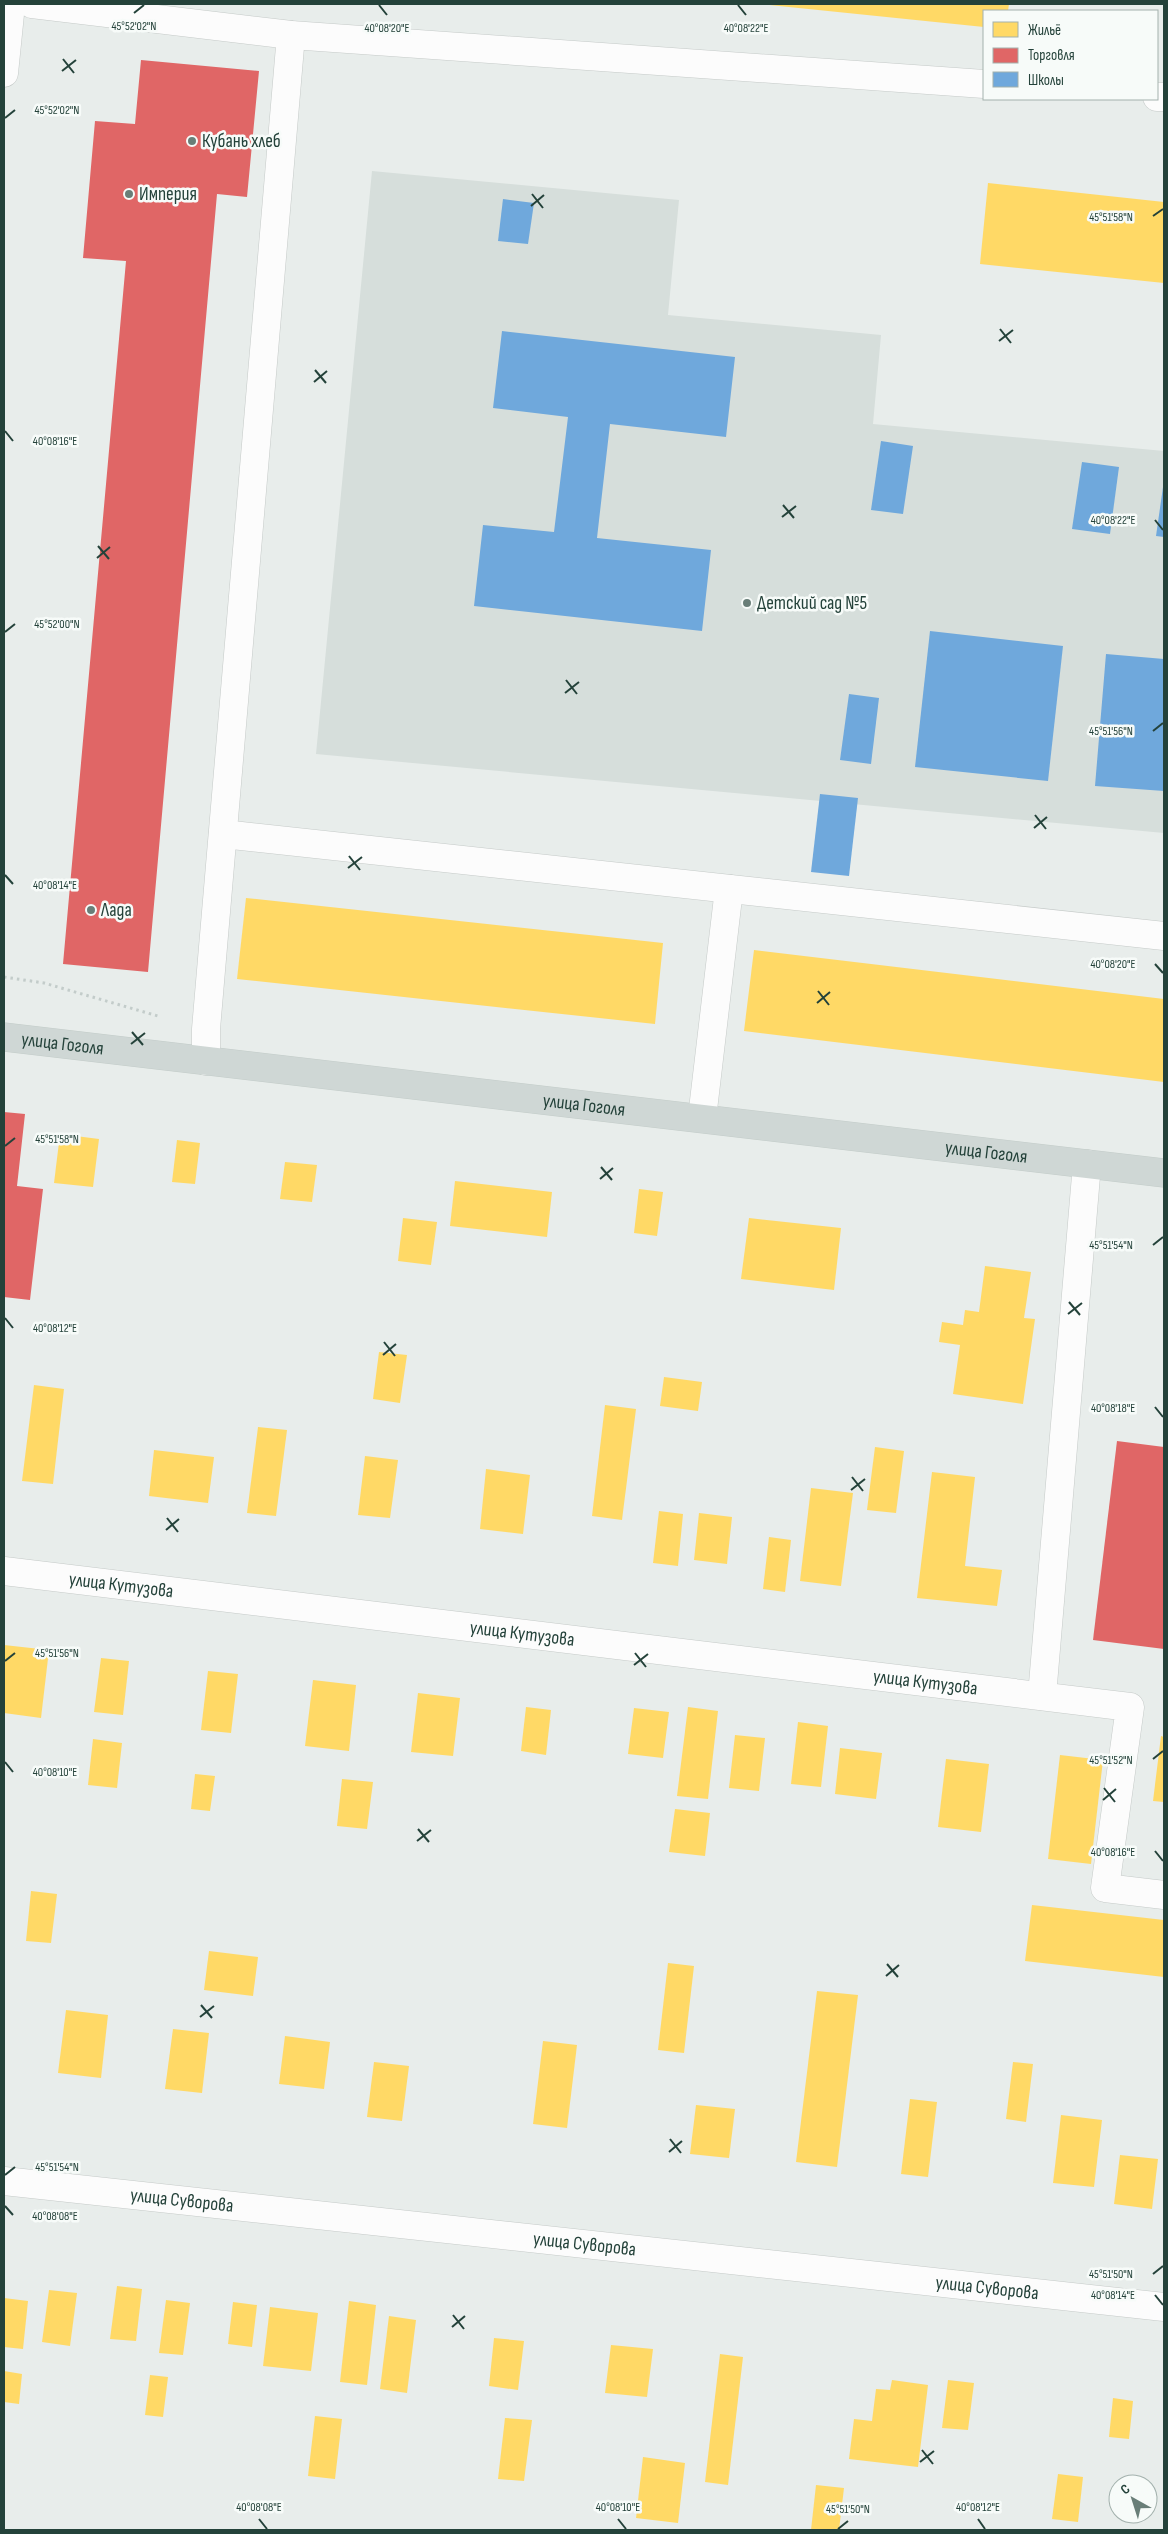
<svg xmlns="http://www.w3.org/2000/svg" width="1168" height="2534" font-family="'Sofia Sans Condensed',sans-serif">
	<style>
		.built { fill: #d6dedb }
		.homes { fill: #ffd966 }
		.shops { fill: #e06666 }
		.schools { fill: #6fa8dc }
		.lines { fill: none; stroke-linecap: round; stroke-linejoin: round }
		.minor-casing { stroke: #c5cac8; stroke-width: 29 }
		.major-casing { stroke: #c3ccc9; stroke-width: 29 }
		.path { stroke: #c3ccca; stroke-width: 3; stroke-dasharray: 2.5 4; stroke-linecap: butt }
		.minor { stroke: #fcfcfc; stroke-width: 28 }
		.major { stroke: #cfd7d5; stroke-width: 28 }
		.ticks { fill: none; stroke: #24423a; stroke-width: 2 }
		.poi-dot { fill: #697e78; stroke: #f7fbf9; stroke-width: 2 }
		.labels { text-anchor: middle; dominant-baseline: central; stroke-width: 5; stroke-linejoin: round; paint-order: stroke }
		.poi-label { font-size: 19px; fill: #24423a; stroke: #f7fbf9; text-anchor: start }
		.street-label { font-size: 19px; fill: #24423a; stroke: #f7fbf9 }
		.ticks-label { font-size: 12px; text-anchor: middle; fill: #24423a; stroke: #f7fbf9; stroke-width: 5; stroke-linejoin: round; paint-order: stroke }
	</style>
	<rect width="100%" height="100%" fill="#e8edeb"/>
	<polygon class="built" points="372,171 679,200 668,315 881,335 873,424 1164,451 1164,833 316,754"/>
	<g class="homes">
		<polygon points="760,4 1009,4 1008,11 984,11 984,27"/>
		<polygon points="988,183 1164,202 1164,283 980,264"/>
		<polygon points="246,898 663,943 655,1024 237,979"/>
		<polygon points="754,950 1164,999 1164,1082 744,1031"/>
		<polygon points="60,1134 99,1139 93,1187 54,1183"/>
		<polygon points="177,1140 200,1143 195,1184 172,1182"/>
		<polygon points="285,1162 317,1165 312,1202 280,1199"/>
		<polygon points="455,1181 552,1192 547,1237 450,1226"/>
		<polygon points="639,1189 663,1192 657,1236 634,1233"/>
		<polygon points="403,1218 437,1222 431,1265 398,1261"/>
		<polygon points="749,1218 841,1228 834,1290 741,1279"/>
		<polygon points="985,1266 1031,1272 1024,1318 1035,1319 1023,1404 953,1394 960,1345 939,1342 942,1322 963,1325 965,1310 979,1312"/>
		<polygon points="379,1352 407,1355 400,1403 373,1399"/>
		<polygon points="664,1377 702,1382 698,1411 660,1406"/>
		<polygon points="34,1385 64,1389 53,1484 22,1481"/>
		<polygon points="605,1405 636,1409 622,1520 592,1516"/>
		<polygon points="258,1427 287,1430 276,1516 247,1513"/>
		<polygon points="875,1447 904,1451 896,1513 867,1510"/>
		<polygon points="154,1450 214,1457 208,1503 149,1496"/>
		<polygon points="365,1456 398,1460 390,1518 358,1515"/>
		<polygon points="486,1469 530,1475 523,1534 480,1529"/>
		<polygon points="932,1472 975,1477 965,1566 1002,1570 997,1606 917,1598"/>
		<polygon points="811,1488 853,1493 841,1586 800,1581"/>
		<polygon points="659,1511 683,1514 678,1566 653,1563"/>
		<polygon points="699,1513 732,1517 727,1564 694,1560"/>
		<polygon points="769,1537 791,1540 785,1592 763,1589"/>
		<polygon points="4,1645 49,1650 41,1718 4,1713"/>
		<polygon points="101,1658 129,1661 123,1715 94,1712"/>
		<polygon points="208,1671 238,1674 231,1733 201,1730"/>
		<polygon points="313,1680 356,1685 349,1751 305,1746"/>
		<polygon points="418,1693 460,1698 453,1756 411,1752"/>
		<polygon points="526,1707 551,1710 546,1755 521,1751"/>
		<polygon points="688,1707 718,1711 708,1799 677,1796"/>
		<polygon points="634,1708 669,1712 663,1758 628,1754"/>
		<polygon points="798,1722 828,1726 821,1787 791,1784"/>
		<polygon points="735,1735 765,1738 759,1791 729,1788"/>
		<polygon points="1161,1736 1164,1737 1164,1802 1153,1801"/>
		<polygon points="93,1739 122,1743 117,1788 88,1785"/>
		<polygon points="840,1748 882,1753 876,1799 835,1794"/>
		<polygon points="1060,1755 1103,1760 1091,1864 1048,1859"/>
		<polygon points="946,1759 989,1764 981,1832 938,1827"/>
		<polygon points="195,1774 215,1776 210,1811 191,1809"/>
		<polygon points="342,1779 373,1782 367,1829 337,1826"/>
		<polygon points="675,1809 710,1813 705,1856 669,1852"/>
		<polygon points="31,1891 57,1894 51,1943 26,1941"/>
		<polygon points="1032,1905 1164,1920 1164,1977 1025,1961"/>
		<polygon points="209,1951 258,1957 253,1996 204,1990"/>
		<polygon points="668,1963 694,1966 684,2053 658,2050"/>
		<polygon points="817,1991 858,1995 837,2167 796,2162"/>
		<polygon points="66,2010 108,2015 101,2078 58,2073"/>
		<polygon points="173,2029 209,2033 202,2093 165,2089"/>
		<polygon points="285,2036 330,2042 324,2089 279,2084"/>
		<polygon points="543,2041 577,2045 567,2128 533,2124"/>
		<polygon points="374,2062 409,2066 402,2121 367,2117"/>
		<polygon points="1013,2062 1033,2064 1026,2122 1006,2119"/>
		<polygon points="910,2099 937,2102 928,2177 901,2174"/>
		<polygon points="696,2105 735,2109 729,2158 690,2154"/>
		<polygon points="1061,2115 1102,2120 1094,2187 1053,2183"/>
		<polygon points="1120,2155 1158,2159 1152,2209 1114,2204"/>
		<polygon points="117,2286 142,2289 136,2341 110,2339"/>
		<polygon points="49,2290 77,2293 70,2346 42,2342"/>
		<polygon points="4,2298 28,2301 23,2349 4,2347"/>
		<polygon points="166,2300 190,2303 183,2355 159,2353"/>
		<polygon points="349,2301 376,2305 367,2385 340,2382"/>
		<polygon points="233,2302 257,2305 252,2347 228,2344"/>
		<polygon points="270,2307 318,2313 311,2371 263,2366"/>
		<polygon points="389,2316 416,2320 407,2393 380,2389"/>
		<polygon points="494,2338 524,2341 518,2390 489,2386"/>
		<polygon points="611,2345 653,2349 647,2397 605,2393"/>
		<polygon points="720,2354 743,2357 728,2485 705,2482"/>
		<polygon points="4,2371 22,2374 19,2404 4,2402"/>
		<polygon points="150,2375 168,2377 163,2417 145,2415"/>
		<polygon points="892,2380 928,2385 918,2467 849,2459 854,2419 872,2421 876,2389 890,2390"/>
		<polygon points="948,2380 974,2383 968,2430 942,2428"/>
		<polygon points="1113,2398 1133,2401 1129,2439 1109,2437"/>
		<polygon points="315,2416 342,2419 335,2479 308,2476"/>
		<polygon points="505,2418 532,2420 524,2481 498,2479"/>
		<polygon points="643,2457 685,2463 678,2523 636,2518"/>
		<polygon points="1058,2474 1083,2477 1078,2522 1052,2519"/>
		<polygon points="816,2485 844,2488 839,2530 811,2530"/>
	</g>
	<g class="shops">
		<polygon points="141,60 259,71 247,197 217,194 148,972 63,964 126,261 83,258 95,121 135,124"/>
		<polygon points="4,1112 25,1114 17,1186 43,1189 30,1300 4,1297"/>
		<polygon points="1117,1441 1164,1447 1164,1649 1093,1640"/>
	</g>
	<g class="schools">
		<polygon points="503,199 534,203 528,244 498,241"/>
		<polygon points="502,331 735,357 726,437 610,424 597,538 711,550 702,631 474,606 483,525 554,532 568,417 493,408"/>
		<polygon points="881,441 913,446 903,514 871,510"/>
		<polygon points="1082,462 1119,467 1110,534 1072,529"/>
		<polygon points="1163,487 1164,488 1164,537 1156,536"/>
		<polygon points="930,631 1063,646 1048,781 915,767"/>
		<polygon points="1106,654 1164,659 1164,791 1095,786"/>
		<polygon points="849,694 879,698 871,764 840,760"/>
		<polygon points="820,794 858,798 849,876 811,872"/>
	</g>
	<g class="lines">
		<g class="minor-casing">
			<g id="minor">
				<polyline points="32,4 291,35 984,84"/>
				<polyline points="4,73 11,4"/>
				<polyline points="1157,97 1164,97"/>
				<polyline points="223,834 1164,936"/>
				<polyline points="206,1061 206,1029 291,35"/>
				<polyline points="702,1118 729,889"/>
				<path id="s1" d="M 4,1571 L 1130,1707 L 1105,1888 L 1164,1895"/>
				<polyline points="1042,1696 1087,1164"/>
				<path id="s2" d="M 4,2181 L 1164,2307"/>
			</g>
		</g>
		<g class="major-casing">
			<g id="major">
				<path id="s3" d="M 4,1037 L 1164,1173"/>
			</g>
		</g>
		<polyline class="path" points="4,977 44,983 158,1016"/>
		<use href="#minor" class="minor"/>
		<use href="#major" class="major"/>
	</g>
	<path class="ticks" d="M 379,5 L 387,15M 738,5 L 746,15M 134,13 L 144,5M 63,59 L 74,73M 62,71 L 76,60M 5,118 L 15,110M 532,194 L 543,208M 531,206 L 544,195M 1153,216 L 1163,209M 1000,329 L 1011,343M 999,341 L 1013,330M 315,370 L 326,383M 314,382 L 327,371M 5,431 L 13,441M 783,505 L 794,518M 782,517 L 796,506M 1155,520 L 1163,530M 98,546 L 109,559M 97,558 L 110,547M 5,632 L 15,624M 566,680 L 577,694M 565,693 L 579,682M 1153,731 L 1163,723M 1035,815 L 1046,829M 1034,828 L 1047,817M 349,856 L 360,870M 348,868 L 362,857M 5,875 L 13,884M 1155,964 L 1163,973M 818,991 L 829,1005M 817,1003 L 830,992M 132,1032 L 143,1045M 131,1044 L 145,1033M 5,1146 L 15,1138M 601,1167 L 612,1180M 600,1179 L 613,1168M 1153,1245 L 1163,1237M 1069,1302 L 1080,1315M 1068,1314 L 1082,1303M 5,1318 L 13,1328M 384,1342 L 395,1356M 383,1355 L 396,1344M 1155,1407 L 1163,1417M 852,1477 L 863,1491M 851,1490 L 865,1479M 167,1518 L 178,1532M 166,1530 L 179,1519M 635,1653 L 646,1667M 5,1661 L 15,1653M 634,1665 L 648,1654M 1153,1759 L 1163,1751M 5,1762 L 13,1772M 1104,1788 L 1115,1802M 1103,1800 L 1116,1789M 418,1829 L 429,1842M 417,1841 L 431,1830M 1155,1851 L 1163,1861M 887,1964 L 898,1977M 886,1976 L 899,1965M 201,2005 L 212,2018M 200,2017 L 214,2006M 670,2139 L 681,2153M 669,2152 L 682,2141M 5,2175 L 15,2167M 5,2206 L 13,2215M 1153,2274 L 1163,2266M 1155,2295 L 1163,2305M 453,2315 L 464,2329M 452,2327 L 465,2316M 922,2450 L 933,2464M 920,2462 L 934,2451M 259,2519 L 267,2529M 618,2519 L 626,2529M 978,2519 L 985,2529M 838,2529 L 848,2521"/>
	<g class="poi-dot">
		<circle cx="192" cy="141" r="5"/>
		<circle cx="129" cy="194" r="5"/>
		<circle cx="747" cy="603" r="5"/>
		<circle cx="91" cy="910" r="5"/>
	</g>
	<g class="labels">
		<g class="poi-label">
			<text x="202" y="141">Кубань хлеб</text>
			<text x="139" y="194">Империя</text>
			<text x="757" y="603">Детский сад №5</text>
			<text x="101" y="910">Лада</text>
		</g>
		<g class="street-label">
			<text stroke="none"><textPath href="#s3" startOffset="59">улица Гоголя</textPath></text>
			<text stroke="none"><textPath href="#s3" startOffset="584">улица Гоголя</textPath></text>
			<text stroke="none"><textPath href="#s3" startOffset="989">улица Гоголя</textPath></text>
			<text stroke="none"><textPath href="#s1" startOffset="118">улица Кутузова</textPath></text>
			<text stroke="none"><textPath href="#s1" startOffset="522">улица Кутузова</textPath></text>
			<text stroke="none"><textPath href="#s1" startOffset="928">улица Кутузова</textPath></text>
			<text stroke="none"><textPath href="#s2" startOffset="179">улица Суворова</textPath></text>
			<text stroke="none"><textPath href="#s2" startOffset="584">улица Суворова</textPath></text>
			<text stroke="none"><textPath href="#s2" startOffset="989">улица Суворова</textPath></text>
		</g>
	</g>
	<g class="ticks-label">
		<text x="134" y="30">45°52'02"N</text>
		<text x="387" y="32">40°08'20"E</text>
		<text x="746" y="32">40°08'22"E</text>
		<text x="57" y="114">45°52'02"N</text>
		<text x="1111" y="221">45°51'58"N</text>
		<text x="55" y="445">40°08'16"E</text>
		<text x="1113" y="524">40°08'22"E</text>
		<text x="57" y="628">45°52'00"N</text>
		<text x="1111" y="735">45°51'56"N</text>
		<text x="55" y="889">40°08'14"E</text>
		<text x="1113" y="968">40°08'20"E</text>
		<text x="57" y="1143">45°51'58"N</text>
		<text x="1111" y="1249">45°51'54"N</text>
		<text x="55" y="1332">40°08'12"E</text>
		<text x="1113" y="1412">40°08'18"E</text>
		<text x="57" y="1657">45°51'56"N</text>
		<text x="1111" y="1764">45°51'52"N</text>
		<text x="55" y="1776">40°08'10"E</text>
		<text x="1113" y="1856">40°08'16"E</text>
		<text x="57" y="2171">45°51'54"N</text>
		<text x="55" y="2220">40°08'08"E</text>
		<text x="1111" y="2278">45°51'50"N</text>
		<text x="1113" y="2299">40°08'14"E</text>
		<text x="259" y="2511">40°08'08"E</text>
		<text x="618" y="2511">40°08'10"E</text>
		<text x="978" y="2511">40°08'12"E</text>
		<text x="848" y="2513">45°51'50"N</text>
	</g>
	<rect width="1168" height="2534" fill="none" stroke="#24423a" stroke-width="10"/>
	<rect x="983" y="10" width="175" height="90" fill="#f7fbf9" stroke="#a3b1ad"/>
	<rect x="993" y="22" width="25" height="15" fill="#ffd966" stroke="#a3b1ad"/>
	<text x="1028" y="35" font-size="15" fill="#24423a">Жильё</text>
	<rect x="993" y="48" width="25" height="15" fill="#e06666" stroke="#a3b1ad"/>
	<text x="1028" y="60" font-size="15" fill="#24423a">Торговля</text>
	<rect x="993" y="72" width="25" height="15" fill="#6fa8dc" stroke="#a3b1ad"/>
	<text x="1028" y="85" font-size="15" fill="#24423a">Школы</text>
	<g transform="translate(1133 2499) rotate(321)"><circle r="24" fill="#f7fbf9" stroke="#a3b1ad"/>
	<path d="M0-4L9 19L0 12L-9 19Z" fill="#697e78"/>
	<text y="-8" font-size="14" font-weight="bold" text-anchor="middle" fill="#24423a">С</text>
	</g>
</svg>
